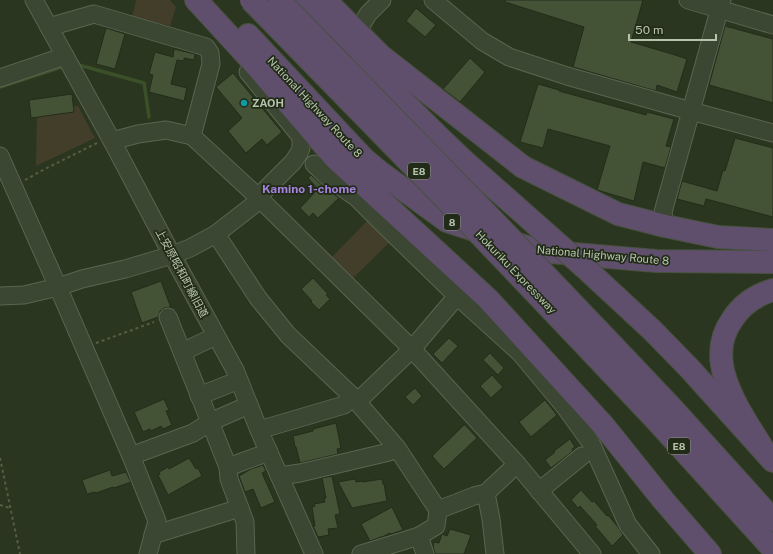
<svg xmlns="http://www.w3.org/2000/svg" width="773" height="554" font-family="'Public Sans','Noto Sans JP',sans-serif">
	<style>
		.green { fill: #433e2a }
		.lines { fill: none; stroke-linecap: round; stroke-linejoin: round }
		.stream { stroke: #3b5028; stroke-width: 3.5 }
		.building { fill: #445236; stroke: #232d1a }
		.minor-casing { stroke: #5a6550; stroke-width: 19 }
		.highway-casing { stroke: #47513d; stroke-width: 24 }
		.path { stroke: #595c45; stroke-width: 2; stroke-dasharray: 3 3; stroke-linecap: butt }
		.minor { stroke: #3c4733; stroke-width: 17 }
		.highway { stroke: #5f4f6d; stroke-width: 22 }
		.highway-bridge-casing { stroke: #47513d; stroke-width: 24; stroke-linecap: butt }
		.highway-bridge { stroke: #5f4f6d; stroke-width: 22 }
		.culture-dot { fill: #0f9aa8; stroke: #212b18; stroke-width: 1.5 }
		.labels { text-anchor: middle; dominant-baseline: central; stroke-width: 3.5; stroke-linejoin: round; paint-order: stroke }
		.shield { fill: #212b18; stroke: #8a9680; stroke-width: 1 }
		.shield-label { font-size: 10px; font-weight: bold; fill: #b7c4ac }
		.poi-label { font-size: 11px; font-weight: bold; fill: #b7c4ac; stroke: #212b18; text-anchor: start }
		.street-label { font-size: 11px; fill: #b7c4ac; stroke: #212b18 }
		.neighbourhood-label { font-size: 12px; font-weight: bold; fill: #a482de; stroke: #212b18 }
	</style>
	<rect width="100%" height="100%" fill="#2a361f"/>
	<g class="green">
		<polygon points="136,0 170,0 176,7 170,26 132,17"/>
		<polygon points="78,106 95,138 36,166 37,112"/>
		<polygon points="371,217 392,240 353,278 332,257"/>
	</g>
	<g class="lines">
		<g class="stream">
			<polyline points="79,65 144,83 149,117"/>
			<polyline points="0,87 59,68"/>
		</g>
	</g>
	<g class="building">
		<polygon points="505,0 643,0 631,42 672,54 687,59 677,92 657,85 656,91 573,67 584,27 505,2"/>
		<polygon points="416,8 436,25 425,37 406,21"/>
		<polygon points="725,26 773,39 773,103 709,85"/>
		<polygon points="106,28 125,34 115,69 96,64"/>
		<polygon points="174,49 195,54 194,60 184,58 184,61 177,60 171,84 187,88 184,101 149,92 153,75 149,74 155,52 173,57"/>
		<polygon points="470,58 485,72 460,102 443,89"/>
		<polygon points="233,73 282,132 267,145 262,139 246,153 228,131 242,118 216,87"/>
		<polygon points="538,84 559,90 559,91 646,115 647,112 674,119 666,146 671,147 665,168 643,162 634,201 597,190 610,146 548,129 543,148 520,142"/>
		<polygon points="72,94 74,112 31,118 29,100"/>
		<polygon points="735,138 773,148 773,217 706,199 704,206 677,199 682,181 717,191 723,170 725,171"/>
		<polygon points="311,175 324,187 339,198 318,218 313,213 309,217 300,208 318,189 308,178"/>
		<polygon points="313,278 328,294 326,295 330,299 319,310 311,302 312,301 301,289"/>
		<polygon points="161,281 171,308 169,307 164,308 160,311 158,317 142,323 131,292"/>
		<polygon points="449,338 458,346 442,363 433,354"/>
		<polygon points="490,353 504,368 498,375 483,360"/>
		<polygon points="492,375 503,387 491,398 480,386"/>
		<polygon points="415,388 422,396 413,405 405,397"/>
		<polygon points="164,399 169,410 166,411 172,425 163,429 161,426 151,431 150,429 143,432 134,412"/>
		<polygon points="545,400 557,415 531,437 519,422"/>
		<polygon points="336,423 341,448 337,449 338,454 300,463 296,447 295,447 293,436 313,431 313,429"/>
		<polygon points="464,425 465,425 477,438 444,469 432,456"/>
		<polygon points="570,439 575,447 572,449 573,451 551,468 545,460 555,452 554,451"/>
		<polygon points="189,458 196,469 198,468 202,476 168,495 158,475 160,474 159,472 168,467 169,469"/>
		<polygon points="263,465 266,471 262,473 275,502 261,508 253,489 245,492 239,476 251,469"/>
		<polygon points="110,470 112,476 126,472 131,482 114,488 113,487 96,493 95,492 87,494 82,480"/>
		<polygon points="332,476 340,514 335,515 338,528 328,529 329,535 318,537 313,526 315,526 312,507 315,506 314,504 325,502 324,498 326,498 322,478"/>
		<polygon points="355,479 356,482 362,481 362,482 382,479 383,484 384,484 387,501 352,508 338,482"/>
		<polygon points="581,490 592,502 594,501 607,516 608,515 618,527 623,535 612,546 595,526 597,525 580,506 578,508 571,500"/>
		<polygon points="392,507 403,530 391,534 390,533 384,536 370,541 361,524"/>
		<polygon points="450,529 471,535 464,554 435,554 433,546 434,542 439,543 442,534 447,536"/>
	</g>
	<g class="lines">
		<g class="minor-casing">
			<g id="minor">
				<polyline points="34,0 112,141 172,255 235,370 259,430 314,554"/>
				<polyline points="433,0 482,41 509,57 567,76 691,111 663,212 665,226"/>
				<polyline points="688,0 773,25"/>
				<polyline points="722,0 691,111 773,133"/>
				<polyline points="49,27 94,14 206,47 210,53 211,64 192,136 258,197 412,349 517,464 592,554"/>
				<polyline points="358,31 368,14 382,0"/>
				<polyline points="248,72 301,137 301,148 299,153 293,162 258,197"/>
				<polyline points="0,78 65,56"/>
				<polyline points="112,141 138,134 166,130 192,136"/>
				<polyline points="0,156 58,287 131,456 157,521 148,554"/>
				<polyline points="314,164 331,180 357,198 383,224 457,296 412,349 357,402"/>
				<polyline points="216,234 258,298 288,335 352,396 397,448 438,510 474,496 486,493 517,464"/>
				<polyline points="0,296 24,295 58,287 82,279 125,269 172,255 190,248 216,234 261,199"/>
				<polyline points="457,296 520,353 565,407 591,443 628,525 651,554"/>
				<polyline points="168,317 228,467 229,479 245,522 246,554"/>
				<polyline points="182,352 216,336"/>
				<polyline points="199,396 239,380"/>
				<polyline points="259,430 344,405 352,396"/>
				<polyline points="131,456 193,433 210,422 249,405"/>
				<polyline points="228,467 269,452"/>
				<polyline points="280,476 300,473 389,452 397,448"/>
				<polyline points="539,491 582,456"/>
				<polyline points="486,493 491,519 495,554"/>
				<polyline points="153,535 240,508"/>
				<polyline points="419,536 425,554"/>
				<polyline points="361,554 419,536 436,526 438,510"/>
			</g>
		</g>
		<g class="highway-casing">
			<g id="highway">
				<polyline points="196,0 252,61 336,159 488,299 519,333 603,425 664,501 710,554"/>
				<polyline points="303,0 343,42 441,139 464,161 506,198"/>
				<polyline points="325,0 381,56 523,167 618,214 665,226 718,237 773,240"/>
				<polyline points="248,35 364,159 381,173 447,221 539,251 656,261 773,262"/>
				<polyline points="652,330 690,369 773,461"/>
				<polyline points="599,331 672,408 773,520"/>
				<polyline points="584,344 655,419 773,549"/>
				<path d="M 763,449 C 741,412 702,362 732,320 C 742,304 756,295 773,290"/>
			</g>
		</g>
		<g class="path">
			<polyline points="25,180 43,170 97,143"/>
			<polyline points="96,343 154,322"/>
			<polyline points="0,458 20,554"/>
			<polyline points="0,505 10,508"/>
		</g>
		<use href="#minor" class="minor"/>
		<use href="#highway" class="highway"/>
		<g class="highway-bridge-casing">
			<g id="highway-bridge">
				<polyline points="251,0 467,221 584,344"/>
				<polyline points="279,0 486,213 599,331"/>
				<polyline points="506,198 584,267 652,330"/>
			</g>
		</g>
		<use href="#highway-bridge" class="highway-bridge"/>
	</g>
	<circle class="culture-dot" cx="244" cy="103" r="4"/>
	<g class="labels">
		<g class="shield">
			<rect x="408" y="163" width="22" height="16" rx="3"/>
			<rect x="444" y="214" width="16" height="16" rx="3"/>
			<rect x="668" y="438" width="22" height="16" rx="3"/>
		</g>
		<g class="shield-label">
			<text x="419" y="171">E8</text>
			<text x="452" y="222">8</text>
			<text x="679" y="446">E8</text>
		</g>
		<g class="poi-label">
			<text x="252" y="103">ZAOH</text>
		</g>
		<g class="street-label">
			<text transform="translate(315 107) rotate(47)">National Highway Route 8</text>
			<text transform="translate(603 255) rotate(5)">National Highway Route 8</text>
			<text transform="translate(516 272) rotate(46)">Hokuriku Expressway</text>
			<text transform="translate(182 273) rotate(62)">上安原昭和町線旧道</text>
		</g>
		<g class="neighbourhood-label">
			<text x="309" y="189">Kamino 1-chome</text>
		</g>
	</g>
	<path d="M629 34v6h87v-6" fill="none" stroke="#b7c4ac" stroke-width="2"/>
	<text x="635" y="34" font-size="12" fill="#b7c4ac" stroke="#212b18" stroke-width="3" paint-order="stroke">50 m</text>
</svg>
